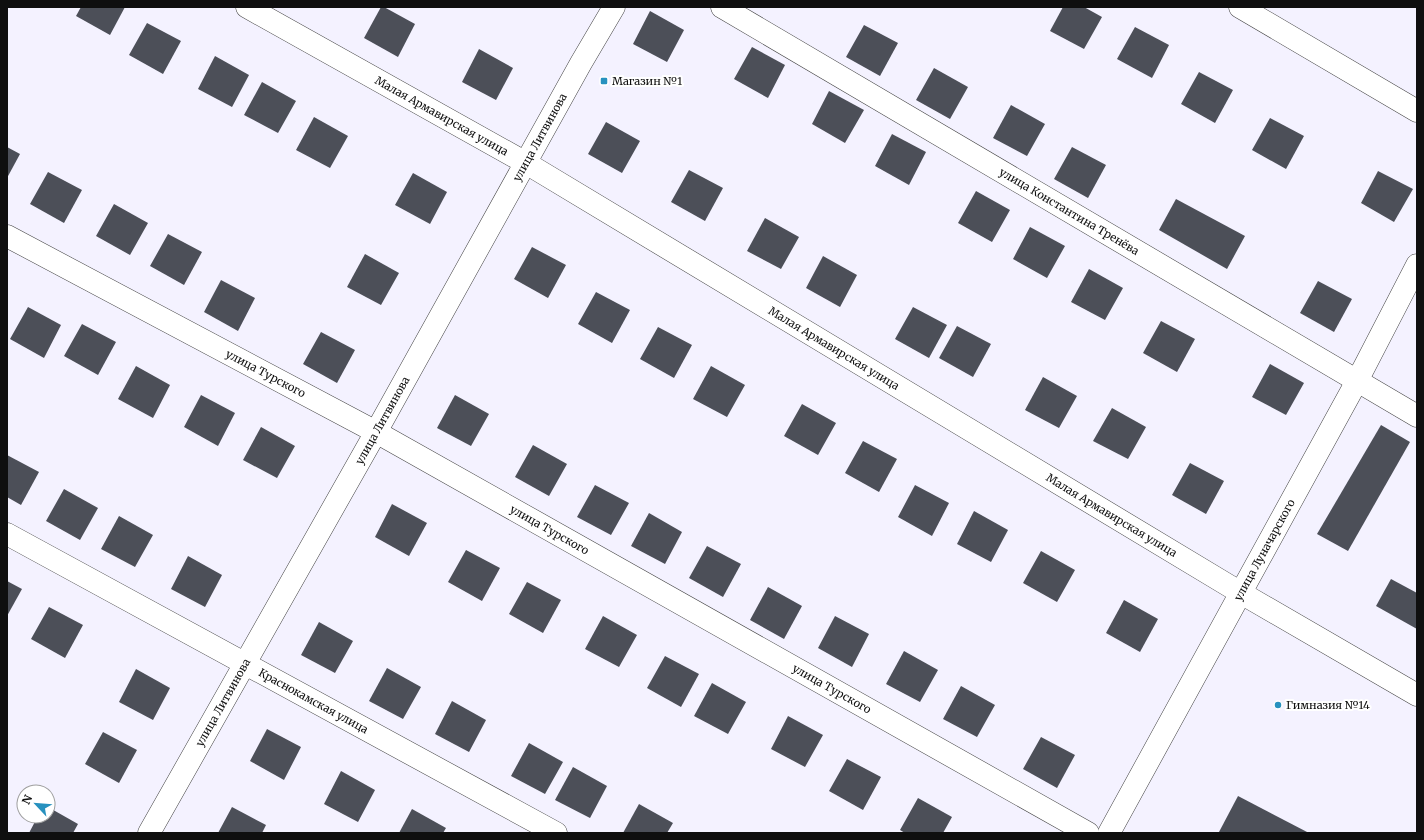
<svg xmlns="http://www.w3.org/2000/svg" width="1424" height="840" font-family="Merriweather,serif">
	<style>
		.building { fill: #4c4f58 }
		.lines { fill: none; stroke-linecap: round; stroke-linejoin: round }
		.minor-casing { stroke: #424242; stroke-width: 23 }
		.tertiary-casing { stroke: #424242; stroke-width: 23 }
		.minor { stroke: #fff; stroke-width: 22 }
		.tertiary { stroke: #fff; stroke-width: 22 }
		.poi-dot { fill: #2791bf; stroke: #fff; stroke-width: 1.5 }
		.labels { text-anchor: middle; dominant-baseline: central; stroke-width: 4; stroke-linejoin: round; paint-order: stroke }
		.poi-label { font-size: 11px; fill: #0f0f0f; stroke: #fff; text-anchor: start }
		.street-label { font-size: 11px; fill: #0f0f0f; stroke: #fff }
	</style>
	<rect width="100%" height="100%" fill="#f4f2ff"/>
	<g class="building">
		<polygon points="81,7 125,7 110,35 76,16"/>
		<polygon points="381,7 384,7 415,24 398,57 364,38"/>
		<polygon points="1063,7 1084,7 1102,17 1084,49 1050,31"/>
		<polygon points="650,11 684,30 667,62 633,44"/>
		<polygon points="147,23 181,41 163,74 129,55"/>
		<polygon points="864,25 898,43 880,76 846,57"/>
		<polygon points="1135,27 1169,45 1152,78 1117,59"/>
		<polygon points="752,47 785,65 768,98 734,79"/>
		<polygon points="479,49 513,68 496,100 462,82"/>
		<polygon points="215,56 249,75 232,107 198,89"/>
		<polygon points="934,68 968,87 950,119 916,100"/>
		<polygon points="1199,72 1233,90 1215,123 1181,104"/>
		<polygon points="262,82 296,101 278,133 244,115"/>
		<polygon points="829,91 864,110 845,143 812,124"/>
		<polygon points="1011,105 1045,124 1027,156 993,138"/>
		<polygon points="314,117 348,136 330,168 296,150"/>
		<polygon points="1270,118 1304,136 1286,169 1252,150"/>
		<polygon points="606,122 640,141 622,173 588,154"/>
		<polygon points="892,134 926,152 909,185 875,166"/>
		<polygon points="7,147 20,154 7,178"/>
		<polygon points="1072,147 1106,165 1088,198 1054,179"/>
		<polygon points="689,170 723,188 705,221 671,202"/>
		<polygon points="1378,171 1413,189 1394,222 1361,203"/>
		<polygon points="48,172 82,190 64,223 30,204"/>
		<polygon points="413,173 447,192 430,224 395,205"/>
		<polygon points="976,191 1010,210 992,242 958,223"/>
		<polygon points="1176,199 1245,236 1227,269 1159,230"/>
		<polygon points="114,204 148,223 130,255 96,236"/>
		<polygon points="765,218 799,237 781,269 747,251"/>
		<polygon points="1030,227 1065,246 1047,278 1013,259"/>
		<polygon points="168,234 202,252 184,285 150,266"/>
		<polygon points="532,247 566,265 548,298 514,279"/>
		<polygon points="365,254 399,273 381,305 347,287"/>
		<polygon points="823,256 857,275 840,307 806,288"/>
		<polygon points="1089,269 1123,288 1105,320 1071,302"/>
		<polygon points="221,280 255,298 238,331 204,312"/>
		<polygon points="1318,281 1352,299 1334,332 1300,313"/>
		<polygon points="596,292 630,310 612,343 578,324"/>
		<polygon points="28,307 61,325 44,358 10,339"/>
		<polygon points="913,307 947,325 929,358 895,339"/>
		<polygon points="1161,321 1195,339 1177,372 1143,353"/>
		<polygon points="82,324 116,342 98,375 64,356"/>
		<polygon points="957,326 991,344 973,377 939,358"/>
		<polygon points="658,327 692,345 674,378 640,359"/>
		<polygon points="321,332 355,350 337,383 303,364"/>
		<polygon points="1270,364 1304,383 1286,415 1252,397"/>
		<polygon points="136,366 170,385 153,418 118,399"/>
		<polygon points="711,366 745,385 727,417 693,399"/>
		<polygon points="1043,377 1077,396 1059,428 1025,410"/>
		<polygon points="201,395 235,413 218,446 184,427"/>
		<polygon points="455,395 489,414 471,446 437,428"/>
		<polygon points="802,404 836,423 818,455 784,436"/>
		<polygon points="1112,408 1146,427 1128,459 1093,441"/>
		<polygon points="1381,425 1410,442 1348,551 1317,534"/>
		<polygon points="261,427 295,446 277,478 243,460"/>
		<polygon points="863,441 897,459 879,492 845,473"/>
		<polygon points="533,445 567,464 549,496 515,477"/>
		<polygon points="7,455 39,472 21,505 7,497"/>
		<polygon points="1190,463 1224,481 1206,514 1172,495"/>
		<polygon points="595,485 629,503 611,535 577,517"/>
		<polygon points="915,485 949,503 932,536 898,517"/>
		<polygon points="64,489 98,508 80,540 46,521"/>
		<polygon points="392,504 427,523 409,556 375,537"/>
		<polygon points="974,511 1008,530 991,562 957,544"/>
		<polygon points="649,513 682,532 665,564 631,546"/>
		<polygon points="119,516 153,535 135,567 101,549"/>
		<polygon points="707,546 741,564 723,597 689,578"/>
		<polygon points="466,550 500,568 482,601 448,582"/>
		<polygon points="1041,551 1075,570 1057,602 1023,583"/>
		<polygon points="188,556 222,575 205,607 171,589"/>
		<polygon points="1391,579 1417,593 1417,629 1376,606"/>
		<polygon points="7,581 22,589 7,616"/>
		<polygon points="527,582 561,600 543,633 509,614"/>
		<polygon points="768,587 802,606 784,639 750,620"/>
		<polygon points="1124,600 1158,619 1140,652 1106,633"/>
		<polygon points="49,607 83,625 65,658 31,639"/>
		<polygon points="603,616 637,635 619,667 585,649"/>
		<polygon points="835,616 869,634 852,667 818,648"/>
		<polygon points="319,622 353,641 335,673 301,655"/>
		<polygon points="904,651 938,670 920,702 886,684"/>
		<polygon points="665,656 699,674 681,707 647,688"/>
		<polygon points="387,668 421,687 403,719 369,701"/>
		<polygon points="136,669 170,688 153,720 119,702"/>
		<polygon points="712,683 746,702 728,734 694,716"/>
		<polygon points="961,686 995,705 977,737 943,719"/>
		<polygon points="452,701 486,720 469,752 435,734"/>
		<polygon points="788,716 823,735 805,767 771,749"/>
		<polygon points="267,729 301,747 284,780 250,761"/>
		<polygon points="103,732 137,750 119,783 85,764"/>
		<polygon points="1041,737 1075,755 1057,788 1023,769"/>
		<polygon points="529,743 563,762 545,794 511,776"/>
		<polygon points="847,759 881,777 863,810 829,791"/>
		<polygon points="573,767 607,786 590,818 555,800"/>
		<polygon points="341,771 375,790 358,822 324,804"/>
		<polygon points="1238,796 1309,833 1220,833 1219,832"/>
		<polygon points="918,798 952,817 943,833 905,833 900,830"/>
		<polygon points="639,804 673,823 667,833 623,833"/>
		<polygon points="48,807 78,824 73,833 29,833 38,816 48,816"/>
		<polygon points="232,807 266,825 262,833 218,833"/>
		<polygon points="412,809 446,828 443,833 399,833"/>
	</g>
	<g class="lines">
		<g class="minor-casing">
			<g id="minor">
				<path id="s1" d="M 247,7 L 526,163 L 1241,593 L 1417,695"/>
				<path id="s2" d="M 722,7 L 1417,416"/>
				<path id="s3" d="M 7,236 L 376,432 L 1088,833"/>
				<path id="s4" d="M 7,534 L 556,833"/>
				<path id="s5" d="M 1109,833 L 1357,381 L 1417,265"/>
			</g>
		</g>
		<g class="tertiary-casing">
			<g id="tertiary">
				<polyline points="1240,7 1417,111"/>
				<path id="s6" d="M 149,833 L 376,432 L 581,63 L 614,7"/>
			</g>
		</g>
		<use href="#minor" class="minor"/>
		<use href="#tertiary" class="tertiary"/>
	</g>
	<g class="poi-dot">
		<rect x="600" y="77" width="8" height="8" rx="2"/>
		<circle cx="1278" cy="705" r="4"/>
	</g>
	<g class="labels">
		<g class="poi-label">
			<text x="612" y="81">Магазин №1</text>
			<text x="1286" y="705">Гимназия №14</text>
		</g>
		<g class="street-label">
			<text stroke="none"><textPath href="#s1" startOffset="223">Малая Армавирская улица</textPath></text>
			<text stroke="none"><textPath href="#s6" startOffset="798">улица Литвинова</textPath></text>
			<text stroke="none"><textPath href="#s2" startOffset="403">улица Константина Тренёва</textPath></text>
			<text stroke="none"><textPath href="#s1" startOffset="679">Малая Армавирская улица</textPath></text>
			<text stroke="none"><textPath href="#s3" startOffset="293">улица Турского</textPath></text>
			<text stroke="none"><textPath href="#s6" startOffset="474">улица Литвинова</textPath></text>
			<text stroke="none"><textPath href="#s1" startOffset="1003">Малая Армавирская улица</textPath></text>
			<text stroke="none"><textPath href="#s3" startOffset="617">улица Турского</textPath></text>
			<text stroke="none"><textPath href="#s5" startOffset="323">улица Луначарского</textPath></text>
			<text stroke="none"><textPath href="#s3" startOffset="941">улица Турского</textPath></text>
			<text stroke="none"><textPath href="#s4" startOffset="349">Краснокамская улица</textPath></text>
			<text stroke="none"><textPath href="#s6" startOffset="150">улица Литвинова</textPath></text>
		</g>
	</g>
	<rect width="1424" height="840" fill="none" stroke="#0f0f0f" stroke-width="16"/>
	<g transform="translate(36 804) rotate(296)"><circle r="19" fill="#ffffff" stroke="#9f9f9f"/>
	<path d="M0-3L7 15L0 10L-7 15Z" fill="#2791bf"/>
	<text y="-6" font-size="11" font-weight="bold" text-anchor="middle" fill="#0f0f0f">N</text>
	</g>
</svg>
